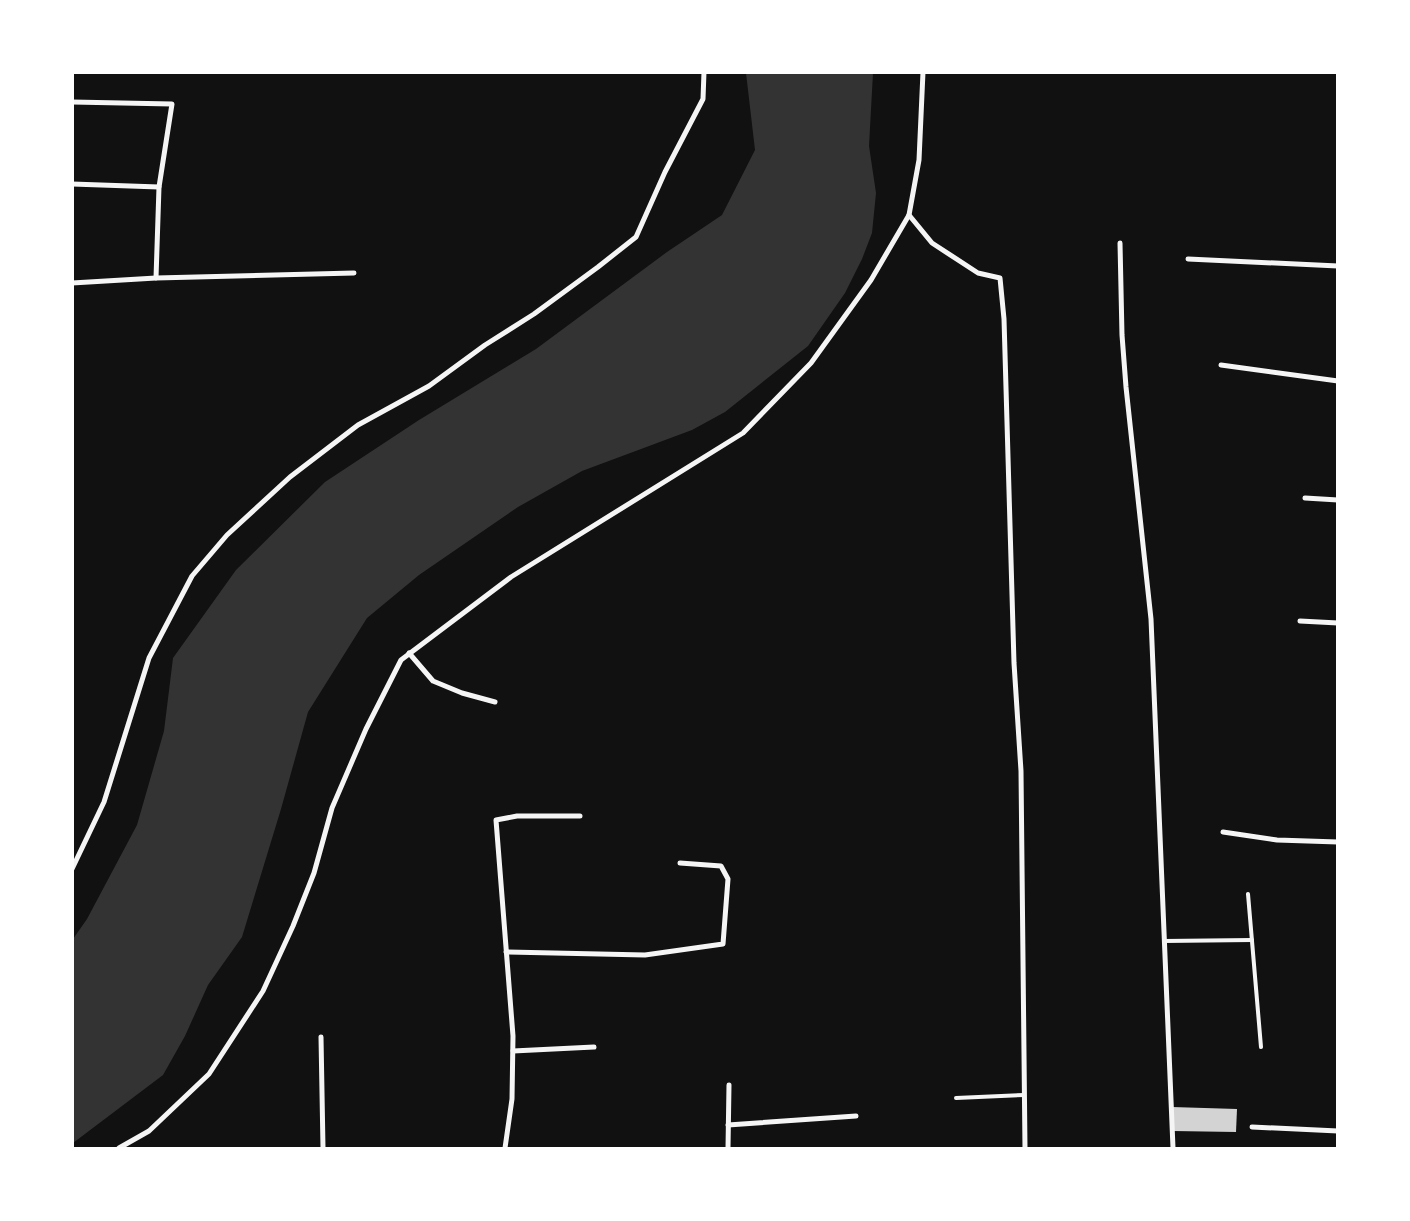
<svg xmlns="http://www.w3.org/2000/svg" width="1410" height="1221" font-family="'Open Sans',sans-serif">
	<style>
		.water { fill: #333 }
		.building { fill: #d3d3d3 }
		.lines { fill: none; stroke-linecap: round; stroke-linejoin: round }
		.service { stroke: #f5f5f5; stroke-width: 4 }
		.minor { stroke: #f5f5f5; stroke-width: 5 }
	</style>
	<rect width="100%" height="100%" fill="#111"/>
	<polygon class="water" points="746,73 873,73 869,146 876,193 872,233 862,259 845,293 808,346 725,412 692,430 582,471 518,507 419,575 367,618 308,712 281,809 242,937 208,985 185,1036 163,1075 73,1143 73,939 87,919 137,825 164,731 173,658 236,570 325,482 419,420 536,349 667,252 722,215 755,150"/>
	<polygon class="building" points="1172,1107 1237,1109 1236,1132 1173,1131"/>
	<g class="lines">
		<g class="service">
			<polyline points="1248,894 1261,1047"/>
			<polyline points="1164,941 1252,940"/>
			<polyline points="956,1098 1024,1095"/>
		</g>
		<g class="minor">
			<polyline points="72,102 172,104 159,187 156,278"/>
			<polyline points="72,184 159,187"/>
			<polyline points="909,215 932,243 978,273 1000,278 1004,319 1014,663 1021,771 1025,1148"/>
			<polyline points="1120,243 1122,335 1126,387 1151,619 1173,1148"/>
			<polyline points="1188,259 1338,266"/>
			<polyline points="72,283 156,278 354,273"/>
			<polyline points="1221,365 1338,381"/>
			<polyline points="1305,498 1338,500"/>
			<polyline points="1300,621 1338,623"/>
			<polyline points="409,653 433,681 462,693 495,702"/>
			<polyline points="1223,832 1277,840 1338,842"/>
			<polyline points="72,869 104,802 149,658 192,576 227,535 290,477 358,425 429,386 485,345 534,314 598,267 636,237 665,172 703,99 704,72"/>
			<polyline points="506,952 645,955 723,944 728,879 721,866 680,863"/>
			<polyline points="321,1037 323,1148"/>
			<polyline points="513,1051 594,1047"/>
			<polyline points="728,1125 856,1116"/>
			<polyline points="1252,1127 1338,1131"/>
			<polyline points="119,1148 149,1131 209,1074 263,991 293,926 314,873 332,808 366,729 401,660 511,577 743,433 811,363 871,280 909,215 919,160 923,72"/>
			<polyline points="505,1148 512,1099 513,1036 496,820 517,816 580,816"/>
			<polyline points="728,1148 729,1085"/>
		</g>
	</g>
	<rect width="1410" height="1221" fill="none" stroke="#ffffff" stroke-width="148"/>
</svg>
